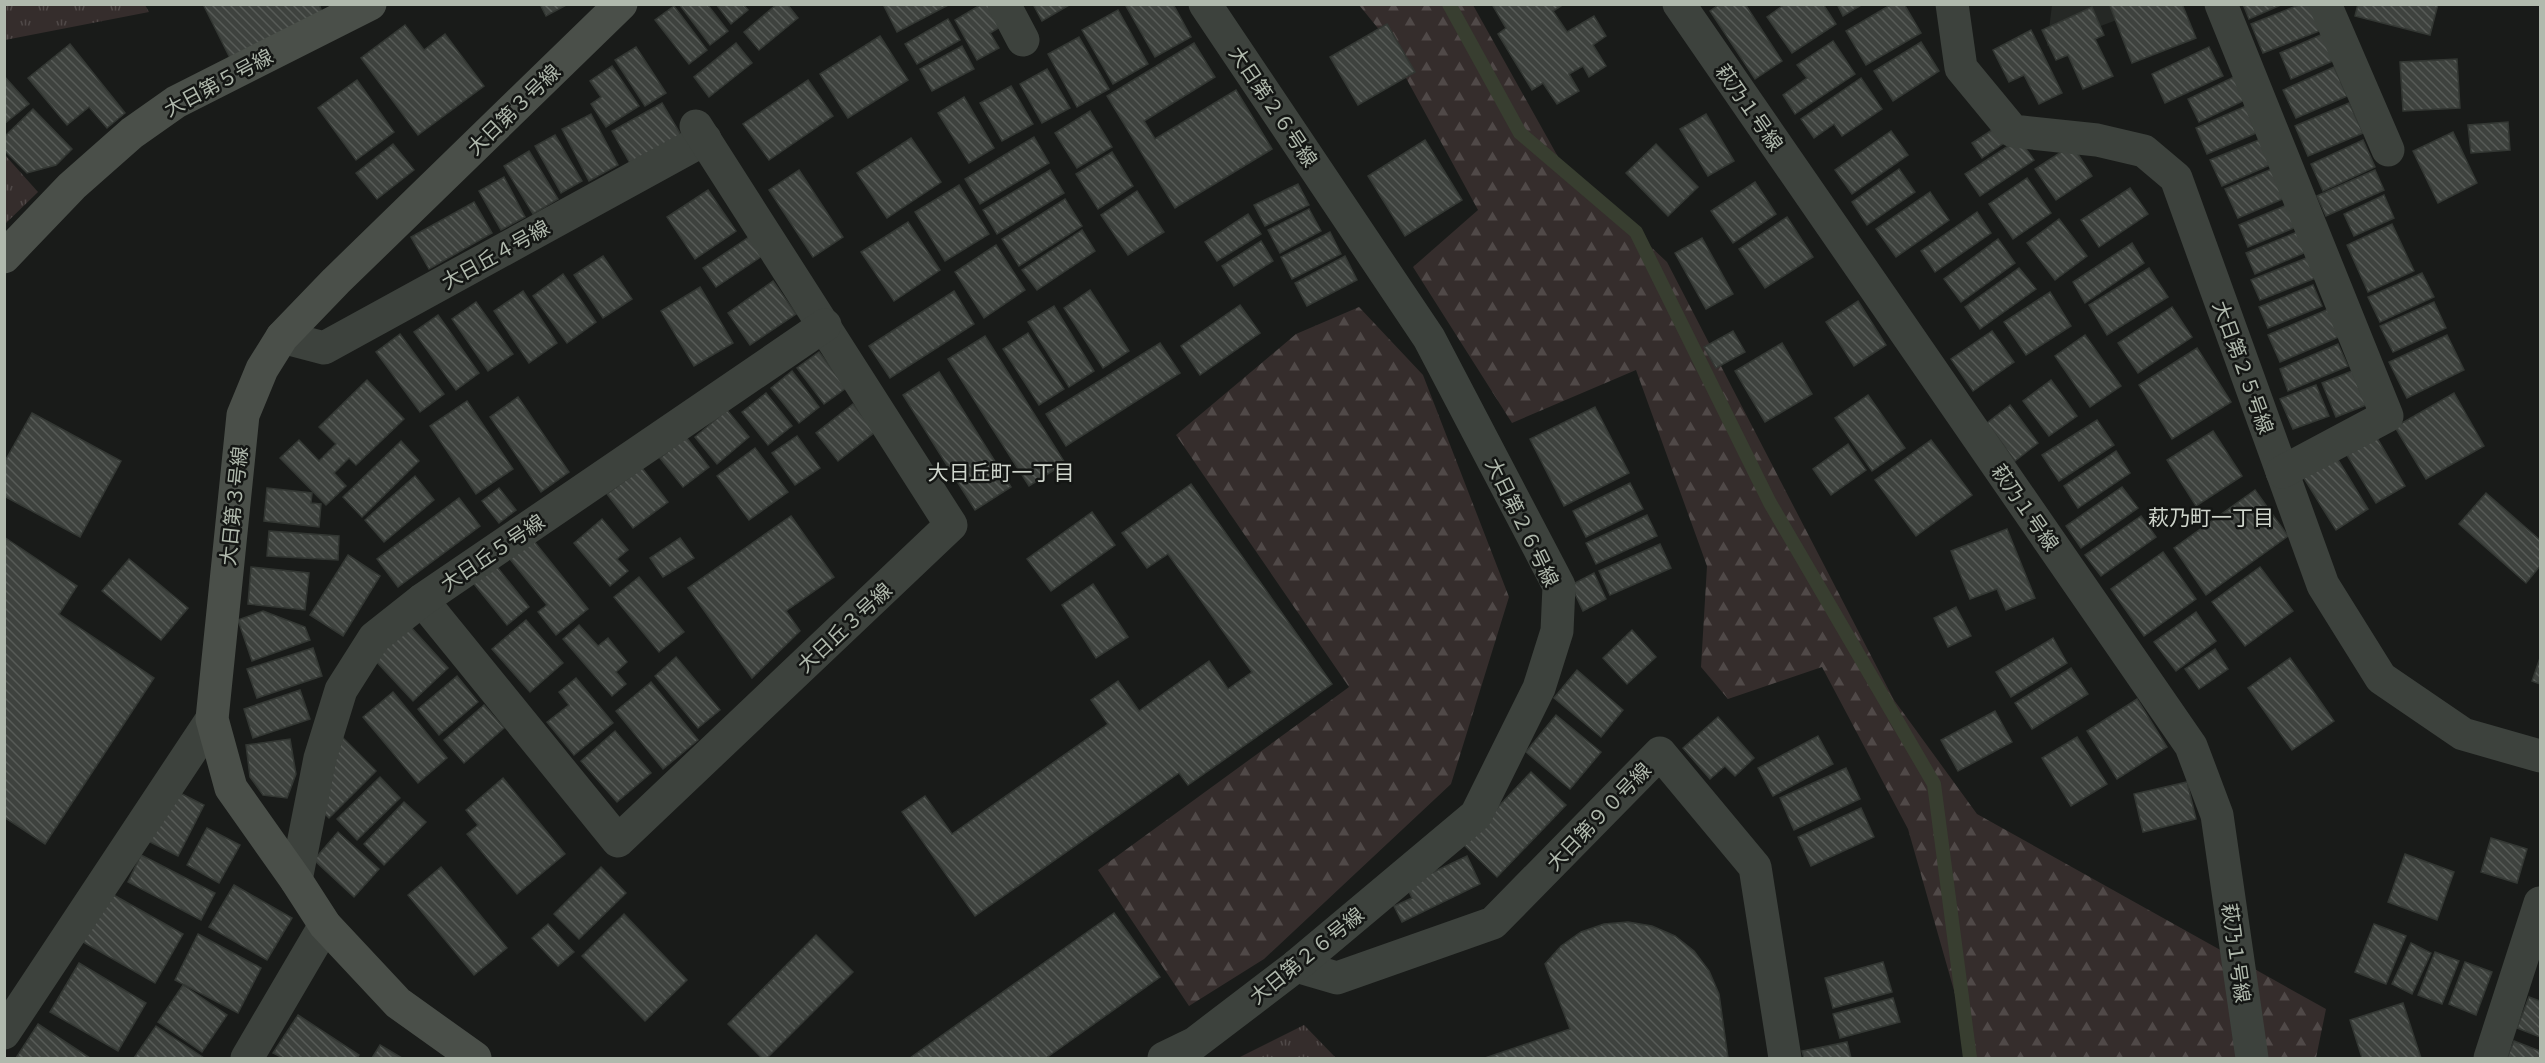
<svg xmlns="http://www.w3.org/2000/svg" width="2545" height="1063" font-family="'Golos Text','Noto Sans JP',sans-serif">
	<style>
		.built { fill: #252825 }
		.forest { fill: url(#forest-firs) }
		.park { fill: url(#park-tufts) }
		.lines { fill: none; stroke-linecap: round; stroke-linejoin: round }
		.stream { stroke: #383e30; stroke-width: 14 }
		.building { fill: url(#building-back-hatch); stroke: #333733; stroke-width: 1.5 }
		.street { stroke: #3d423d; stroke-width: 33 }
		.secondary { stroke: #4a4f49; stroke-width: 33 }
		.labels { text-anchor: middle; dominant-baseline: central; stroke-width: 5; stroke-linejoin: round; paint-order: stroke }
		.street-label { font-size: 20px; fill: #b0b9ad; stroke: #141614 }
		.neighbourhood-label { font-size: 21px; fill: #d0d6cd; stroke: #141614 }
	</style>
	<defs>
		<pattern id="forest-firs" width="22" height="20" patternUnits="userSpaceOnUse" patternTransform="scale(1.5)"><rect width="22" height="20" fill="#352d2c"/><path d="M5 1l3.5 6h-7zM16 11l3.5 6h-7z" fill="#504948"/></pattern>
		<pattern id="park-tufts" width="24" height="20" patternUnits="userSpaceOnUse" patternTransform="scale(1.5)"><rect width="24" height="20" fill="#352d2c"/><path d="M3 7l-1-3M5 7V3M7 7l1-3M15 17l-1-3M17 17v-4M19 17l1-3" fill="none" stroke="#504948"/></pattern>
		<pattern id="building-back-hatch" width="6" height="6" patternUnits="userSpaceOnUse" patternTransform="scale(1.5)"><rect width="6" height="6" fill="#3e423e"/><path d="M-1 5l2 2M0 0l6 6M5-1l2 2" fill="none" stroke="#575b57"/></pattern>
	</defs>
	<rect width="100%" height="100%" fill="#191b19"/>
	<polygon class="built" points="2052,5 2157,5 2047,46"/>
	<g class="forest">
		<polygon points="1359,5 1473,5 1562,164 1667,262 1894,700 1977,814 2326,1009 2316,1058 1964,1058 1969,1043 1908,829 1822,667 1728,699 1701,667 1707,566 1636,370 1512,423 1413,267 1478,210 1381,32"/>
		<polygon points="1359,307 1423,375 1509,597 1451,784 1264,959 1189,1006 1098,870 1349,687 1176,435 1296,334"/>
	</g>
	<g class="park">
		<polygon points="4,5 145,5 149,12 5,40"/>
		<polygon points="5,155 38,192 5,224"/>
		<polygon points="1304,1025 1336,1058 1238,1058"/>
	</g>
	<g class="lines">
		<polyline class="stream" points="1449,4 1520,133 1636,232 1770,503 1934,784 1970,1058"/>
	</g>
	<g class="building">
		<polygon points="203,4 319,4 322,12 230,58"/>
		<polygon points="540,4 568,4 546,16"/>
		<polygon points="679,4 707,4 728,31 710,45"/>
		<polygon points="716,4 743,4 748,10 731,24"/>
		<polygon points="777,4 787,4 798,18 759,50 744,32"/>
		<polygon points="883,4 950,4 897,32"/>
		<polygon points="982,4 989,4 1002,26 990,33 999,48 977,60 955,20"/>
		<polygon points="1033,4 1071,4 1042,21"/>
		<polygon points="1129,4 1173,4 1191,37 1155,57 1126,6"/>
		<polygon points="1494,4 1564,4 1553,11 1567,32 1594,16 1606,36 1593,45 1606,66 1589,77 1583,66 1569,74 1579,91 1557,104 1543,83 1532,90 1498,34 1506,28 1493,6"/>
		<polygon points="1720,4 1745,4 1782,61 1755,79 1710,11"/>
		<polygon points="1785,4 1823,4 1836,24 1792,53 1767,17"/>
		<polygon points="1837,4 1863,4 1843,16"/>
		<polygon points="1892,4 1904,4 1921,33 1866,65 1846,31"/>
		<polygon points="2115,4 2182,4 2196,38 2132,63 2110,6"/>
		<polygon points="2243,4 2283,4 2249,19"/>
		<polygon points="2301,4 2314,4 2324,29 2263,53 2251,24"/>
		<polygon points="2358,4 2438,4 2430,35 2355,16"/>
		<polygon points="674,6 707,50 689,64 655,20"/>
		<polygon points="2092,7 2104,35 2095,39 2113,76 2083,89 2068,55 2056,60 2042,30"/>
		<polygon points="1118,10 1148,64 1113,84 1082,30"/>
		<polygon points="948,19 960,40 917,64 905,44"/>
		<polygon points="1387,24 1415,72 1358,105 1330,57"/>
		<polygon points="405,25 424,50 445,34 484,86 418,135 361,58"/>
		<polygon points="2031,30 2062,93 2039,104 2024,75 2009,82 1993,50"/>
		<polygon points="2325,33 2337,59 2291,79 2280,53"/>
		<polygon points="880,36 908,80 848,118 820,74"/>
		<polygon points="1079,37 1109,89 1077,107 1048,54"/>
		<polygon points="1833,41 1855,74 1795,114 1783,95 1807,78 1797,65"/>
		<polygon points="1921,42 1939,71 1893,101 1874,71"/>
		<polygon points="736,43 752,63 709,97 694,77"/>
		<polygon points="1194,43 1215,77 1144,121 1155,139 1236,90 1272,149 1175,208 1107,96"/>
		<polygon points="70,44 125,113 107,128 89,107 67,125 28,78"/>
		<polygon points="962,46 974,69 932,91 920,69"/>
		<polygon points="636,47 666,93 645,106 615,60"/>
		<polygon points="2209,47 2223,76 2165,103 2152,74"/>
		<polygon points="2457,59 2460,108 2403,111 2400,62"/>
		<polygon points="612,66 639,106 606,127 591,104 601,97 590,81"/>
		<polygon points="2334,67 2347,96 2296,118 2283,90"/>
		<polygon points="1047,69 1070,108 1042,123 1020,84"/>
		<polygon points="4,76 29,104 4,124"/>
		<polygon points="2236,76 2247,99 2199,122 2188,99"/>
		<polygon points="1861,78 1882,109 1842,136 1834,124 1814,138 1801,119"/>
		<polygon points="357,80 394,132 356,160 318,108"/>
		<polygon points="808,80 833,116 769,160 743,124"/>
		<polygon points="1011,86 1033,124 1002,141 980,103"/>
		<polygon points="964,97 994,148 969,163 938,113"/>
		<polygon points="662,103 681,135 630,163 612,131"/>
		<polygon points="2349,103 2363,133 2308,156 2295,126"/>
		<polygon points="2246,106 2256,133 2207,154 2196,128"/>
		<polygon points="33,109 72,149 56,165 27,173 4,150 4,137"/>
		<polygon points="1090,111 1112,147 1077,168 1055,133"/>
		<polygon points="591,114 618,165 589,181 562,129"/>
		<polygon points="1706,114 1734,161 1708,176 1680,129"/>
		<polygon points="2508,122 2510,150 2471,153 2468,125"/>
		<polygon points="1995,128 2004,143 1982,158 1972,143"/>
		<polygon points="1891,131 1908,155 1852,194 1835,170"/>
		<polygon points="2453,132 2477,183 2438,203 2413,151"/>
		<polygon points="555,135 582,181 561,193 535,146"/>
		<polygon points="1034,137 1049,163 980,204 965,179"/>
		<polygon points="911,138 941,182 887,218 857,173"/>
		<polygon points="2019,139 2034,160 1980,196 1965,174"/>
		<polygon points="2261,139 2272,164 2222,186 2210,160"/>
		<polygon points="1425,140 1462,200 1405,236 1368,176"/>
		<polygon points="2363,140 2375,167 2323,191 2311,164"/>
		<polygon points="393,144 414,170 377,199 356,173"/>
		<polygon points="1656,144 1698,187 1668,216 1626,173"/>
		<polygon points="2072,145 2092,176 2056,200 2035,169"/>
		<polygon points="529,151 558,199 533,214 504,166"/>
		<polygon points="1112,152 1133,186 1098,209 1076,174"/>
		<polygon points="2274,168 2287,197 2238,218 2225,189"/>
		<polygon points="1899,169 1915,192 1867,225 1852,202"/>
		<polygon points="799,170 843,237 813,257 769,190"/>
		<polygon points="1050,170 1064,193 997,234 983,210"/>
		<polygon points="2375,170 2384,190 2326,216 2317,196"/>
		<polygon points="504,177 525,217 501,230 479,191"/>
		<polygon points="2027,178 2051,213 2013,239 1989,204"/>
		<polygon points="1755,182 1776,214 1733,243 1711,211"/>
		<polygon points="1298,184 1309,205 1265,226 1254,205"/>
		<polygon points="959,185 989,234 945,261 915,212"/>
		<polygon points="2130,188 2148,214 2099,247 2081,220"/>
		<polygon points="708,190 736,231 695,259 667,217"/>
		<polygon points="1137,191 1164,232 1128,255 1101,215"/>
		<polygon points="1930,192 1949,220 1896,257 1876,229"/>
		<polygon points="2384,195 2394,218 2354,236 2344,214"/>
		<polygon points="1065,199 1082,226 1019,266 1002,239"/>
		<polygon points="474,202 492,233 429,269 411,237"/>
		<polygon points="2287,205 2296,227 2248,247 2239,225"/>
		<polygon points="1309,209 1321,231 1280,253 1268,230"/>
		<polygon points="1977,212 1991,233 1935,272 1921,251"/>
		<polygon points="1248,214 1261,234 1217,261 1205,242"/>
		<polygon points="1787,217 1813,257 1765,288 1739,249"/>
		<polygon points="2059,219 2087,256 2055,280 2027,243"/>
		<polygon points="908,222 940,270 894,301 861,252"/>
		<polygon points="2392,224 2414,271 2368,292 2347,245"/>
		<polygon points="1082,230 1095,251 1037,290 1022,270"/>
		<polygon points="1330,232 1341,254 1292,279 1281,257"/>
		<polygon points="2297,232 2306,252 2255,274 2246,253"/>
		<polygon points="749,237 762,256 716,287 703,268"/>
		<polygon points="1702,238 1733,294 1706,309 1675,253"/>
		<polygon points="1998,239 2015,263 1961,302 1944,279"/>
		<polygon points="1261,241 1273,261 1234,286 1222,266"/>
		<polygon points="2132,243 2144,263 2085,303 2073,282"/>
		<polygon points="996,245 1025,290 984,318 955,272"/>
		<polygon points="603,256 632,299 603,318 574,275"/>
		<polygon points="1345,256 1357,280 1307,306 1295,283"/>
		<polygon points="2309,257 2318,277 2260,300 2251,280"/>
		<polygon points="2019,268 2036,289 1980,329 1965,307"/>
		<polygon points="2149,268 2168,297 2107,335 2089,305"/>
		<polygon points="2422,273 2434,297 2380,322 2368,297"/>
		<polygon points="563,274 596,322 567,343 533,296"/>
		<polygon points="773,281 796,314 750,345 728,313"/>
		<polygon points="2313,285 2322,306 2268,328 2259,307"/>
		<polygon points="700,287 733,343 694,366 661,311"/>
		<polygon points="1090,290 1129,351 1103,368 1064,308"/>
		<polygon points="523,291 557,343 529,363 494,311"/>
		<polygon points="954,291 974,324 890,378 869,346"/>
		<polygon points="2050,292 2071,326 2026,355 2004,322"/>
		<polygon points="1858,301 1886,345 1854,366 1826,322"/>
		<polygon points="476,302 513,354 488,371 452,319"/>
		<polygon points="2434,302 2446,328 2393,352 2380,326"/>
		<polygon points="1240,305 1260,333 1200,375 1181,346"/>
		<polygon points="1054,306 1094,371 1069,387 1028,322"/>
		<polygon points="2172,307 2192,337 2138,373 2118,343"/>
		<polygon points="2331,308 2343,335 2280,362 2268,335"/>
		<polygon points="438,315 479,373 456,390 414,332"/>
		<polygon points="1733,331 1745,352 1716,368 1704,347"/>
		<polygon points="1992,331 2014,362 1973,391 1951,359"/>
		<polygon points="1028,333 1064,389 1039,405 1003,349"/>
		<polygon points="400,334 444,394 420,412 376,352"/>
		<polygon points="2085,335 2121,386 2090,407 2055,356"/>
		<polygon points="2447,335 2464,370 2407,398 2389,362"/>
		<polygon points="985,336 1065,463 1029,486 948,359"/>
		<polygon points="1160,343 1180,373 1066,446 1046,414"/>
		<polygon points="1782,343 1812,394 1765,422 1735,371"/>
		<polygon points="2338,344 2348,366 2288,391 2280,369"/>
		<polygon points="2197,348 2231,402 2172,439 2139,385"/>
		<polygon points="819,352 846,388 824,404 797,368"/>
		<polygon points="792,371 819,407 799,423 771,388"/>
		<polygon points="2352,371 2366,405 2336,417 2322,383"/>
		<polygon points="939,372 1011,487 975,510 903,395"/>
		<polygon points="367,380 404,419 356,465 349,458 334,473 346,486 326,505 280,458 299,440 319,461 336,444 319,427"/>
		<polygon points="2051,380 2077,416 2049,436 2023,401"/>
		<polygon points="2316,385 2329,416 2293,429 2280,399"/>
		<polygon points="766,393 792,426 768,445 742,412"/>
		<polygon points="2454,393 2484,446 2426,479 2395,427"/>
		<polygon points="1868,395 1905,448 1872,471 1835,418"/>
		<polygon points="518,397 569,472 541,492 490,417"/>
		<polygon points="467,401 513,469 476,494 430,426"/>
		<polygon points="853,404 875,432 838,461 816,433"/>
		<polygon points="2010,405 2038,443 2015,461 1987,423"/>
		<polygon points="1595,407 1629,473 1564,506 1530,439"/>
		<polygon points="727,410 749,437 717,464 695,437"/>
		<polygon points="32,413 121,461 80,537 4,496 4,463"/>
		<polygon points="2097,420 2114,445 2059,481 2042,455"/>
		<polygon points="2213,431 2242,476 2196,506 2167,460"/>
		<polygon points="797,436 820,468 795,485 772,453"/>
		<polygon points="686,437 709,467 683,487 660,458"/>
		<polygon points="2377,438 2405,486 2376,503 2347,455"/>
		<polygon points="1931,440 1972,495 1916,536 1875,480"/>
		<polygon points="401,441 419,461 362,517 343,497"/>
		<polygon points="1848,444 1866,470 1831,495 1813,469"/>
		<polygon points="755,448 788,492 749,520 717,476"/>
		<polygon points="2116,451 2130,473 2078,508 2064,486"/>
		<polygon points="2335,455 2368,509 2336,530 2302,475"/>
		<polygon points="642,468 668,502 633,528 607,494"/>
		<polygon points="415,476 434,500 384,542 365,520"/>
		<polygon points="1630,483 1643,509 1586,537 1573,511"/>
		<polygon points="1191,484 1332,684 1188,785 1179,773 975,916 902,812 925,796 952,834 1108,724 1091,700 1118,681 1139,711 1209,661 1228,689 1252,672 1168,554 1147,568 1122,533"/>
		<polygon points="2122,487 2138,508 2081,548 2066,526"/>
		<polygon points="267,488 312,493 311,503 321,504 319,527 264,521"/>
		<polygon points="499,488 516,510 499,523 482,501"/>
		<polygon points="2255,490 2288,536 2206,595 2174,548"/>
		<polygon points="2486,493 2540,540 2540,566 2526,583 2459,524"/>
		<polygon points="459,498 480,526 398,587 377,559"/>
		<polygon points="1092,512 1115,545 1051,591 1027,559"/>
		<polygon points="1647,515 1657,536 1596,564 1586,543"/>
		<polygon points="791,516 834,577 786,611 800,631 752,678 688,588"/>
		<polygon points="2141,516 2156,537 2101,576 2085,555"/>
		<polygon points="602,519 628,550 617,559 628,571 610,586 574,543"/>
		<polygon points="2007,529 2035,598 2006,610 1997,589 1970,599 1951,551"/>
		<polygon points="269,531 339,536 338,560 267,556"/>
		<polygon points="4,537 77,586 59,614 154,678 45,844 4,817"/>
		<polygon points="680,538 694,558 663,577 650,558"/>
		<polygon points="533,540 588,609 556,635 538,612 547,605 510,559"/>
		<polygon points="1660,544 1671,568 1610,595 1599,571"/>
		<polygon points="2163,552 2196,599 2144,636 2111,589"/>
		<polygon points="348,555 380,576 343,636 310,615"/>
		<polygon points="129,559 188,608 161,640 102,591"/>
		<polygon points="493,562 529,607 507,625 471,580"/>
		<polygon points="251,567 309,573 305,610 248,604"/>
		<polygon points="2260,567 2293,611 2245,646 2212,602"/>
		<polygon points="1594,573 1606,599 1583,611 1571,585"/>
		<polygon points="639,577 684,632 659,652 614,597"/>
		<polygon points="1093,584 1128,637 1096,658 1062,605"/>
		<polygon points="1956,607 1971,636 1948,647 1934,618"/>
		<polygon points="263,611 305,627 310,640 252,661 238,620"/>
		<polygon points="2196,612 2216,641 2176,671 2154,642"/>
		<polygon points="526,620 563,663 530,692 492,649"/>
		<polygon points="409,625 448,668 413,701 373,658"/>
		<polygon points="579,625 598,646 608,638 627,662 616,672 626,684 612,696 563,639"/>
		<polygon points="1632,630 1656,657 1627,684 1603,658"/>
		<polygon points="2053,638 2067,663 2011,697 1996,672"/>
		<polygon points="313,648 322,676 257,698 247,669"/>
		<polygon points="2215,649 2228,669 2199,689 2185,669"/>
		<polygon points="676,657 720,710 698,728 655,676"/>
		<polygon points="2290,658 2334,721 2292,750 2248,688"/>
		<polygon points="2540,658 2540,684 2532,681"/>
		<polygon points="2071,668 2088,694 2032,729 2015,703"/>
		<polygon points="1577,670 1623,710 1601,737 1554,698"/>
		<polygon points="457,676 478,702 439,735 418,709"/>
		<polygon points="576,678 613,723 574,755 547,722 569,705 559,692"/>
		<polygon points="651,682 698,740 663,769 616,711"/>
		<polygon points="300,690 310,719 253,738 244,709"/>
		<polygon points="393,692 447,758 418,783 363,717"/>
		<polygon points="2137,699 2167,747 2117,779 2087,731"/>
		<polygon points="484,705 504,728 464,763 444,740"/>
		<polygon points="1995,711 2012,742 1958,771 1941,740"/>
		<polygon points="1556,715 1601,752 1570,789 1526,752"/>
		<polygon points="1718,717 1754,758 1735,776 1725,766 1710,779 1683,748"/>
		<polygon points="615,731 651,773 617,802 581,761"/>
		<polygon points="341,736 376,771 329,818 317,806"/>
		<polygon points="1818,736 1833,764 1773,796 1758,768"/>
		<polygon points="2077,737 2107,784 2071,806 2042,758"/>
		<polygon points="290,739 296,774 287,798 263,795 250,777 246,745"/>
		<polygon points="1846,768 1860,799 1794,830 1780,798"/>
		<polygon points="1531,772 1566,805 1497,877 1463,844"/>
		<polygon points="380,777 400,798 357,840 337,819"/>
		<polygon points="503,778 565,854 517,894 467,834 478,825 466,810"/>
		<polygon points="2187,782 2196,819 2143,832 2134,794"/>
		<polygon points="174,790 204,805 178,856 148,841"/>
		<polygon points="404,802 426,822 384,865 364,844"/>
		<polygon points="1861,808 1874,837 1811,866 1798,837"/>
		<polygon points="207,828 240,845 219,883 187,865"/>
		<polygon points="338,832 379,869 354,897 314,860"/>
		<polygon points="2491,838 2527,849 2517,883 2481,872"/>
		<polygon points="2405,854 2454,872 2437,920 2388,902"/>
		<polygon points="141,855 215,893 201,920 128,882"/>
		<polygon points="1467,856 1480,884 1402,922 1394,906 1412,898 1406,885"/>
		<polygon points="441,867 507,948 474,975 408,895"/>
		<polygon points="601,867 626,893 579,939 554,914"/>
		<polygon points="234,885 292,918 267,960 209,927"/>
		<polygon points="110,893 183,934 155,983 83,942"/>
		<polygon points="1114,913 1160,977 1046,1058 910,1058"/>
		<polygon points="624,914 687,980 645,1021 582,956"/>
		<polygon points="1628,922 1652,926 1675,936 1694,951 1709,971 1719,994 1728,1058 1485,1058 1570,1029 1545,964 1561,946 1581,932 1604,924"/>
		<polygon points="548,924 574,952 558,966 532,938"/>
		<polygon points="2374,924 2406,936 2386,984 2355,972"/>
		<polygon points="198,934 261,968 238,1013 175,980"/>
		<polygon points="816,935 853,972 767,1058 762,1058 728,1024"/>
		<polygon points="2411,943 2431,953 2412,994 2392,984"/>
		<polygon points="2435,952 2459,961 2442,1004 2418,995"/>
		<polygon points="1883,962 1892,992 1833,1008 1825,978"/>
		<polygon points="2465,962 2492,972 2476,1015 2449,1004"/>
		<polygon points="79,963 146,1003 118,1051 50,1012"/>
		<polygon points="183,985 227,1015 202,1052 158,1022"/>
		<polygon points="2529,997 2540,1001 2540,1037 2517,1028"/>
		<polygon points="1893,998 1900,1022 1840,1038 1833,1014"/>
		<polygon points="2403,1003 2421,1058 2362,1058 2350,1020"/>
		<polygon points="298,1015 359,1055 357,1058 283,1058 273,1053"/>
		<polygon points="38,1024 90,1058 16,1058"/>
		<polygon points="156,1026 204,1058 134,1058"/>
		<polygon points="2514,1041 2540,1051 2540,1058 2507,1058"/>
		<polygon points="1847,1042 1851,1058 1804,1058 1802,1051"/>
		<polygon points="380,1045 402,1058 372,1058"/>
	</g>
	<g class="lines">
		<g class="street">
			<polyline points="1004,4 1023,40"/>
			<polyline points="1679,4 2191,746 2217,815 2252,1058"/>
			<polyline points="1952,4 1961,68 2013,131 2097,140 2144,151 2176,178 2323,585 2381,678 2463,734 2540,756"/>
			<polyline points="2221,4 2387,416 2282,472"/>
			<polyline points="2325,4 2388,150"/>
			<polyline points="282,337 324,348 705,139"/>
			<polyline points="422,600 618,841 951,525 696,126"/>
			<polyline points="296,880 320,758 341,690 374,638 422,600 825,325"/>
			<polyline points="1296,966 1337,978 1493,923 1660,753 1755,867 1785,1058"/>
			<polyline points="4,1033 212,719"/>
			<polyline points="247,1058 325,925"/>
			<polyline points="1164,1058 1195,1043 1296,966 1476,815 1539,688 1557,631 1559,586 1429,338 1205,4"/>
			<polyline points="2490,1058 2540,903"/>
		</g>
		<g class="secondary">
			<polyline points="4,257 72,186 132,133 176,102 370,4"/>
			<polyline points="475,1058 398,1003 325,925 296,880 231,788 212,719 243,415 262,369 282,337 336,281 621,4"/>
		</g>
	</g>
	<g class="labels">
		<g class="street-label">
			<text transform="translate(218 82) rotate(-28)">大日第５号線</text>
			<text transform="translate(1274 106) rotate(56)">大日第２６号線</text>
			<text transform="translate(1750 107) rotate(55)">萩乃１号線</text>
			<text transform="translate(513 109) rotate(-44)">大日第３号線</text>
			<text transform="translate(495 254) rotate(-29)">大日丘４号線</text>
			<text transform="translate(2244 367) rotate(70)">大日第２５号線</text>
			<text transform="translate(233 506) rotate(-84)">大日第３号線</text>
			<text transform="translate(2026 507) rotate(55)">萩乃１号線</text>
			<text transform="translate(1523 522) rotate(64)">大日第２６号線</text>
			<text transform="translate(492 552) rotate(-34)">大日丘５号線</text>
			<text transform="translate(844 627) rotate(-43)">大日丘３号線</text>
			<text transform="translate(1598 816) rotate(-46)">大日第９０号線</text>
			<text transform="translate(2237 953) rotate(82)">萩乃１号線</text>
			<text transform="translate(1306 955) rotate(-39)">大日第２６号線</text>
		</g>
		<g class="neighbourhood-label">
			<text x="1001" y="472">大日丘町一丁目</text>
			<text x="2211" y="517">萩乃町一丁目</text>
		</g>
	</g>
	<rect width="2545" height="1063" fill="none" stroke="#b0b9ad" stroke-width="12"/>
</svg>
